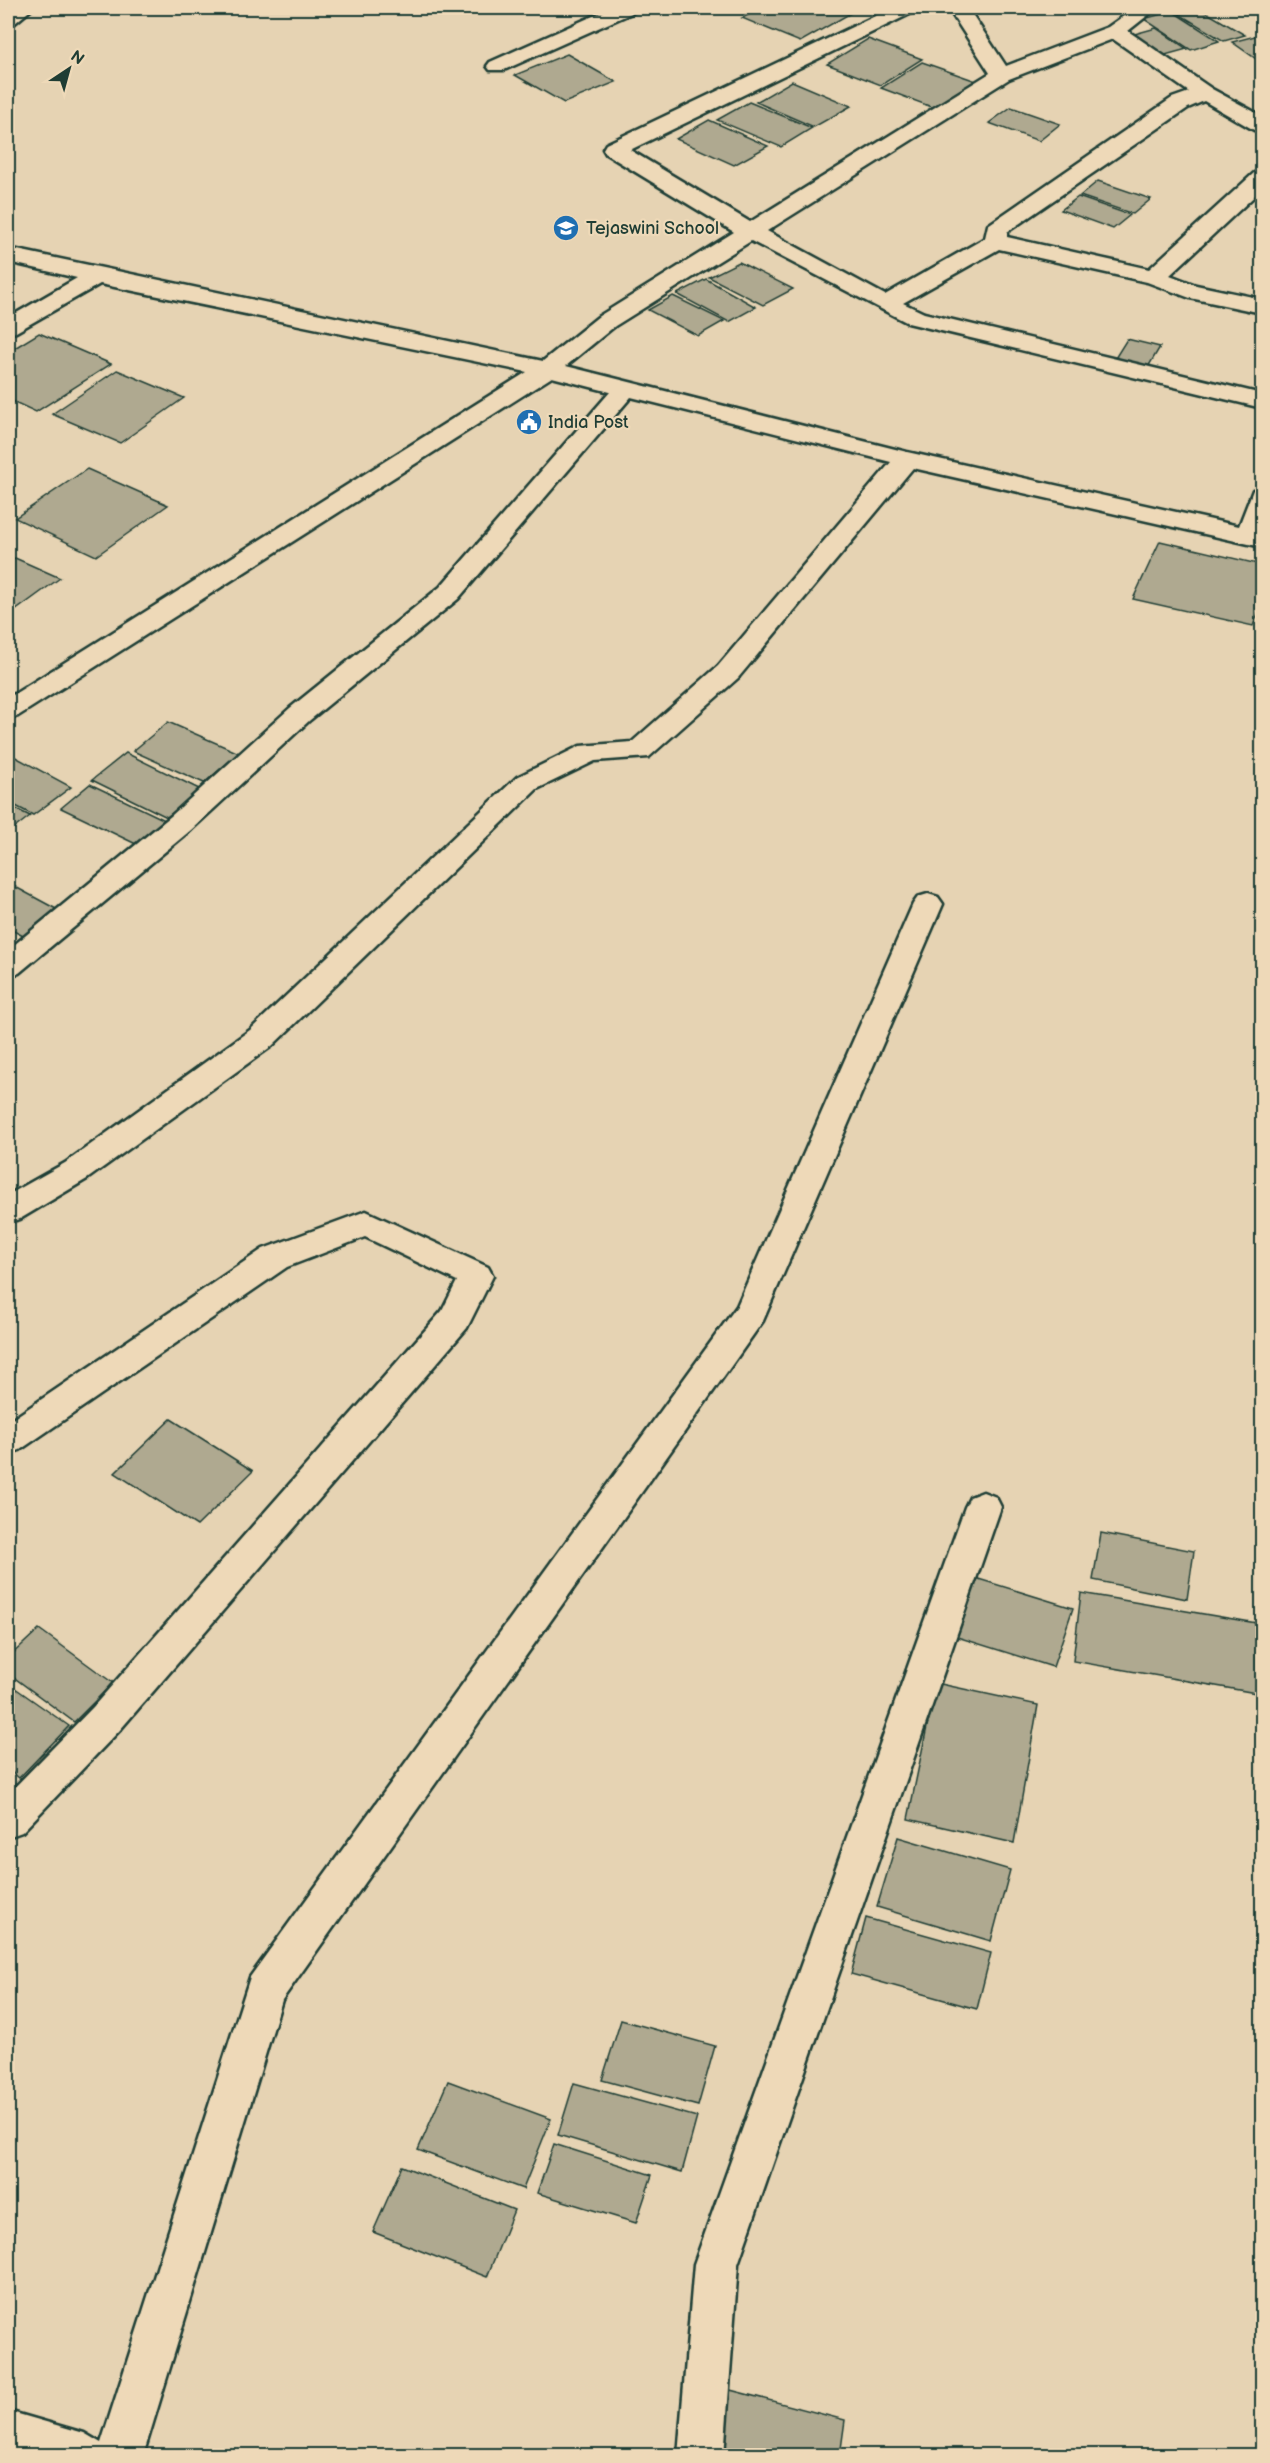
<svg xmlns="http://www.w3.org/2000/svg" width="1270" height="2463" font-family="'Balsamiq Sans',sans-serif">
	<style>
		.building { fill: #afa990; stroke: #1f3d34; stroke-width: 1.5 }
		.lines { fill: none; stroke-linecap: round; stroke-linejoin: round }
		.minor-casing { stroke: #1f3d34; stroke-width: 5 }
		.minor { fill: #eed9b8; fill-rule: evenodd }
		.labels { text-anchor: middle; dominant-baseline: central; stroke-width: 4.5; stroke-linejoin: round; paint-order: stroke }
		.far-poi-label { font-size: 18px; fill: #1f3d34; stroke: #eed9b8; text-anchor: start }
	</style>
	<rect width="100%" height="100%" fill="#e6d3b3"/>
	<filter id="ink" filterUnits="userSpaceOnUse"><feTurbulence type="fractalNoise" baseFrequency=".0167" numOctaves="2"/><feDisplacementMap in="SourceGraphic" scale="12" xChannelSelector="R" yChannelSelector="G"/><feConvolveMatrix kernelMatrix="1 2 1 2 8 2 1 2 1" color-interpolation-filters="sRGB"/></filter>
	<g filter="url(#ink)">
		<g class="building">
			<polygon points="762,8 854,8 858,9 800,42 742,18"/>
			<polygon points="1199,8 1245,35 1224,41 1179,14"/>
			<polygon points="1172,11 1219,41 1191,50 1144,19"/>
			<polygon points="1156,28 1187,49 1158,57 1127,36"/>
			<polygon points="1255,36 1262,40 1262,63 1232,42"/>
			<polygon points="868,39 922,59 881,85 827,64"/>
			<polygon points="567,54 616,82 564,103 515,75"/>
			<polygon points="922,62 979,82 937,109 881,88"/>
			<polygon points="792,81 851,106 814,127 756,102"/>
			<polygon points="749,102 812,128 781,147 717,120"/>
			<polygon points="1011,107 1060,124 1039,141 989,123"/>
			<polygon points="709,120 768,146 734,165 676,139"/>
			<polygon points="1098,181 1151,199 1133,214 1080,196"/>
			<polygon points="1078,197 1130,215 1113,229 1061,210"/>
			<polygon points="739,262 793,289 763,305 709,277"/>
			<polygon points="706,279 756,307 729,322 677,294"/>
			<polygon points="673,296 724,321 698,336 648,310"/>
			<polygon points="39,333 111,364 36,412 8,399 8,352"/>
			<polygon points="1127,339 1160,347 1141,379 1107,371"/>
			<polygon points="117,370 184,398 120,443 52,414"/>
			<polygon points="87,469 168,505 96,556 15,518"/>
			<polygon points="1160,541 1262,565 1262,604 1253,626 1133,599"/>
			<polygon points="15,558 60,578 8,616 8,563"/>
			<polygon points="168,722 239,753 204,783 133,751"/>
			<polygon points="8,753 71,787 33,815 8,802"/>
			<polygon points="126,753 201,790 167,817 92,780"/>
			<polygon points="90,784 165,820 136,844 61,808"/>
			<polygon points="8,805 30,816 8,833"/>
			<polygon points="8,883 58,910 25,937 8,928"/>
			<polygon points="171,1419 253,1471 197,1526 115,1473"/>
			<polygon points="1101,1533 1194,1551 1187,1599 1093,1580"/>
			<polygon points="959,1573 1073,1608 1053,1667 938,1631"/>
			<polygon points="1081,1593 1262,1624 1262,1694 1073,1661"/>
			<polygon points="39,1629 113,1683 74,1722 8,1673 8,1658"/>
			<polygon points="8,1683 69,1726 19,1778 8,1769"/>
			<polygon points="936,1683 1038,1705 1014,1843 908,1819"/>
			<polygon points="898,1837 1010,1870 991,1941 877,1907"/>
			<polygon points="866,1918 991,1953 977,2009 851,1974"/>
			<polygon points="621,2020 715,2046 698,2106 602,2080"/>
			<polygon points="448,2081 551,2119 523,2189 418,2150"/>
			<polygon points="574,2083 697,2117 682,2172 558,2135"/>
			<polygon points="554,2144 652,2175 636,2223 537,2193"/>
			<polygon points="402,2166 514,2210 487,2277 373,2232"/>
			<polygon points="715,2386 845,2420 840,2456 701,2456"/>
		</g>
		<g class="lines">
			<g class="minor-casing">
				<g id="minor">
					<polygon points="11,8 33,8 15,23 8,25 8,10"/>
					<polygon points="611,8 637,8 634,12 504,70 490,70 487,66 490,62"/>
					<path d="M 892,8 L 917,8 L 914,12 L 630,150 L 750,222 L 990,73 L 948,8 L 968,8 L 1006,66 L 1108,27 L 1135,8 L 1157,8 L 1128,31 L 1212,89 L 1262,116 L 1262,131 L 1254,130 L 1204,101 L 1188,108 L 1007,232 L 1007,237 L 1149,269 L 1254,173 L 1262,172 L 1262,189 L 1170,275 L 1196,285 L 1262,299 L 1262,313 L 1190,298 L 1147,282 L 999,249 L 903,303 L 924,313 L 1262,394 L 1262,408 L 908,323 L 751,241 L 615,326 L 566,366 L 907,452 L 1239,526 L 1253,490 L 1262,488 L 1262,547 L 913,468 L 738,678 L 649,757 L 595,761 L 537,789 L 272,1046 L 87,1179 L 20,1219 L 8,1222 L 8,1195 L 65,1163 L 250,1030 L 517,777 L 580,746 L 632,742 L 718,666 L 891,462 L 631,397 L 458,599 L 310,720 L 191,830 L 19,973 L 8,976 L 8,950 L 171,816 L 290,708 L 440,587 L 610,392 L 552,377 L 18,716 L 8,719 L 8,698 L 527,372 L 100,284 L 16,332 L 8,334 L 8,318 L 77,278 L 8,262 L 8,248 L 543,361 L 599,316 L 734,232 L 606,154 L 603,149 L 606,144 ZM 1113,39 L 1189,92 L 1172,98 L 988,225 L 985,238 L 885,295 L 767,231 L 1009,79 Z"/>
					<polygon points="928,894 938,897 943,904 763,1321 282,2000 143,2456 8,2456 8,2411 84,2433 101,2443 250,1977 737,1306 913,904 918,897"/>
					<polygon points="366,1211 488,1267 493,1276 467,1328 119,1731 22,1832 8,1837 8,1794 93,1707 442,1311 457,1281 365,1237 287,1267 20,1450 8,1454 8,1422 263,1249"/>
					<polygon points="983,1492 996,1497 1001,1507 738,2264 724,2456 678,2456 694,2264 965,1507 970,1497"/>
				</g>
			</g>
			<use href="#minor" class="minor"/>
		</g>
	</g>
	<defs>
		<g id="school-disc" transform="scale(1.35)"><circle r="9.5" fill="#1f6fb2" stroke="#eed9b8"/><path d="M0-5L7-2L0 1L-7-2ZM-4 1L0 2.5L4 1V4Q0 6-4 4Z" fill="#fff"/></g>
		<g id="civic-disc" transform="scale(1.35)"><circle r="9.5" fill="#1f6fb2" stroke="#eed9b8"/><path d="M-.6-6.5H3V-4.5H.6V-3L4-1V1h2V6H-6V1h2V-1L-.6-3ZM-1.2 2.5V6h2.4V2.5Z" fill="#fff"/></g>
	</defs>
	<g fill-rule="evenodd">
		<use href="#school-disc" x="566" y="228"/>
		<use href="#civic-disc" x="529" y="422"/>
	</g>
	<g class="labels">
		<g class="far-poi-label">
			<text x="586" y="228">Tejaswini School</text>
			<text x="548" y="422">India Post</text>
		</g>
	</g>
	<rect width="1270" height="2463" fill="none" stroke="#eed9b8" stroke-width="30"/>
	<rect x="15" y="15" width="1240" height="2433" fill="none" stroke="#1f3d34" stroke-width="2" filter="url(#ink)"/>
	<g transform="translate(69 69) rotate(36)" stroke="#eed9b8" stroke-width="4.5" paint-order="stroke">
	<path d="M0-4.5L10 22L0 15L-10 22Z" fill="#1f3d34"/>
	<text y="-9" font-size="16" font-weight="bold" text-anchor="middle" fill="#1f3d34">N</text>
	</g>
</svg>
